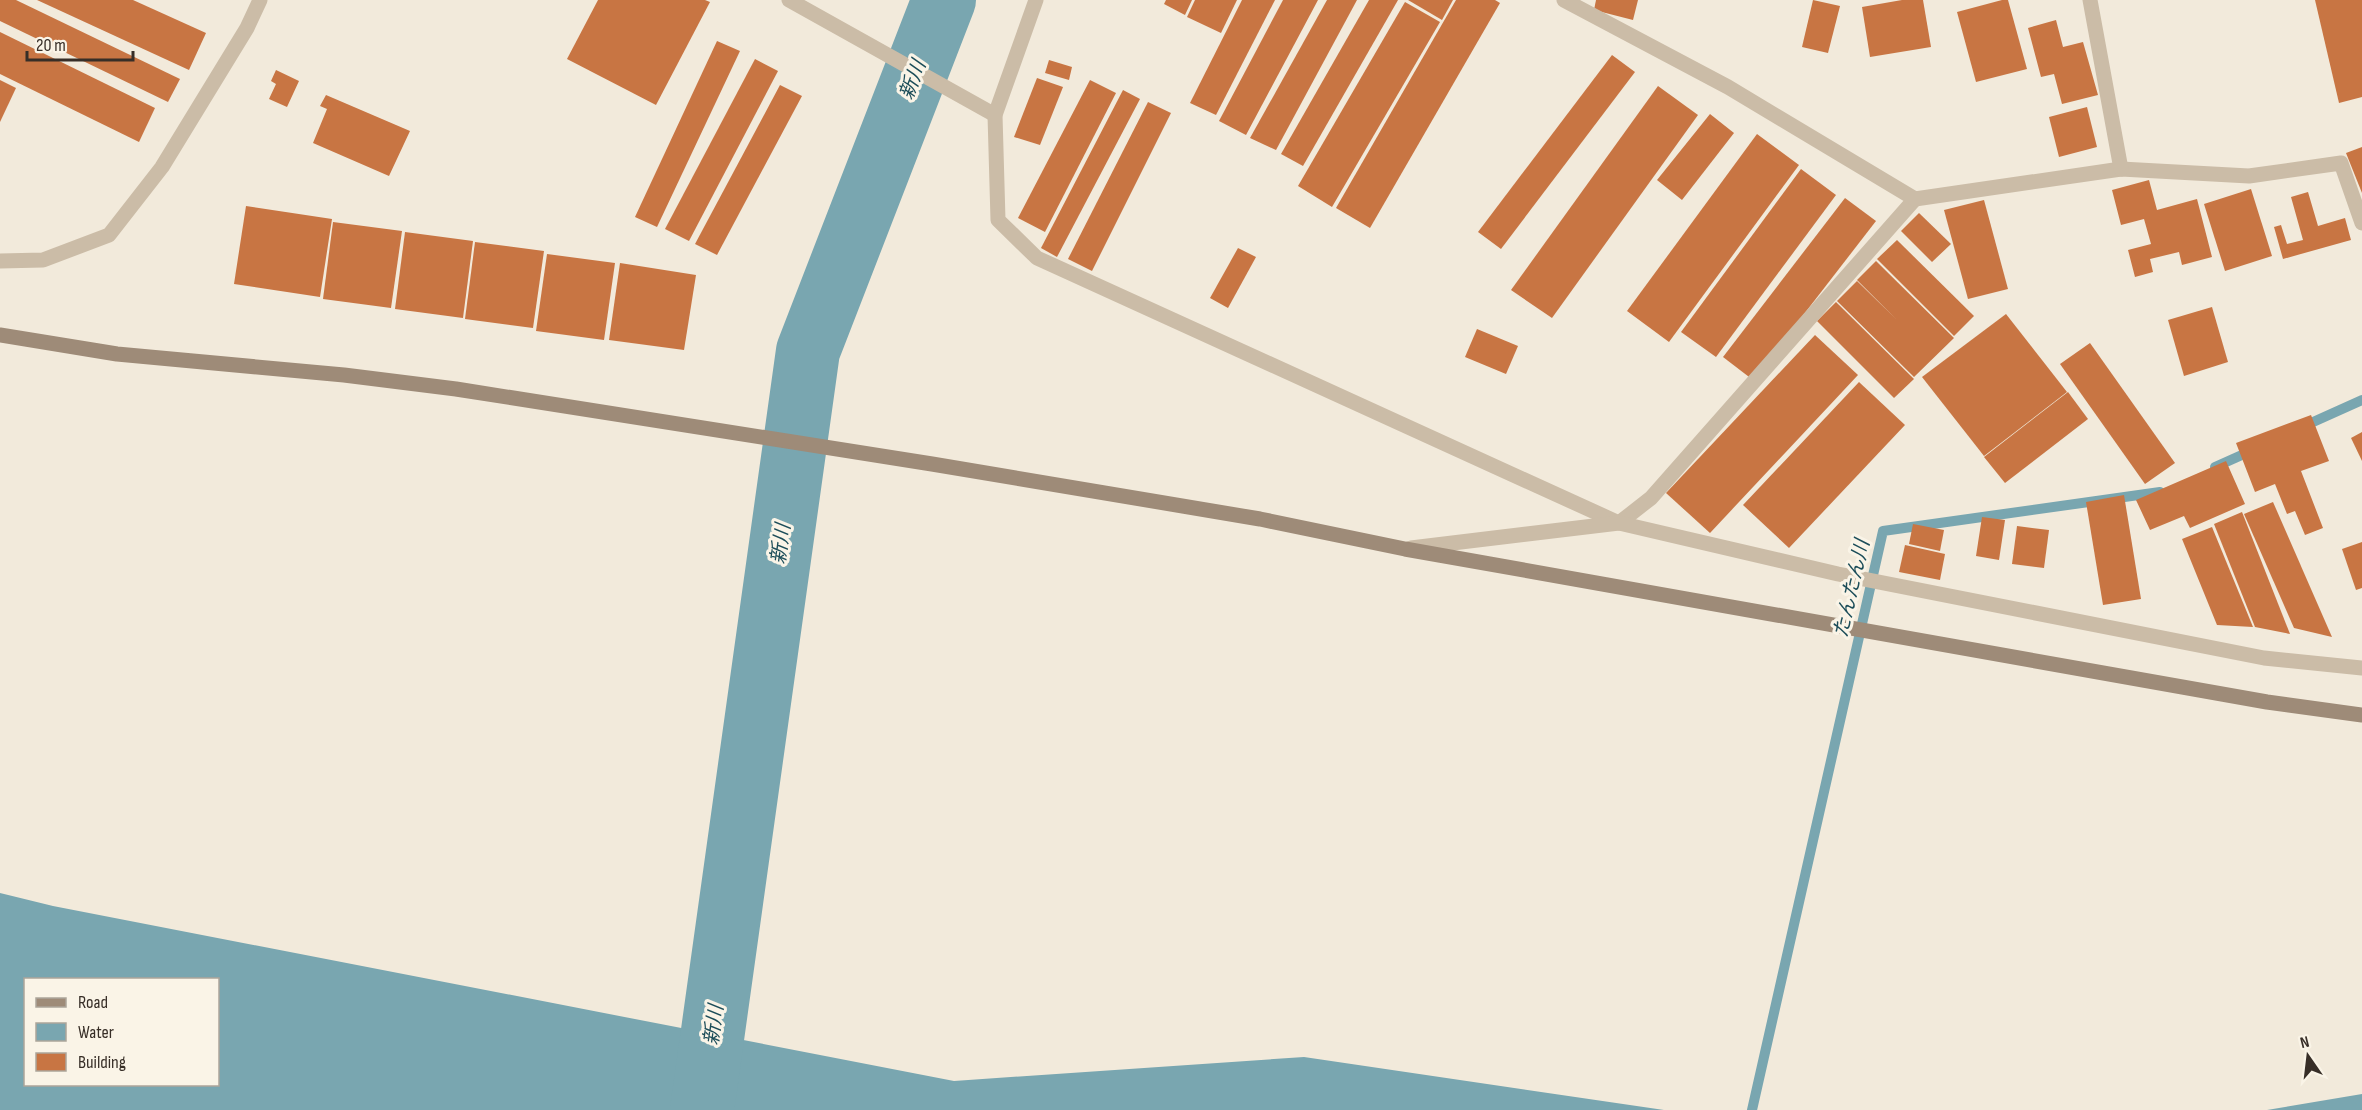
<svg xmlns="http://www.w3.org/2000/svg" width="2362" height="1110" font-family="'Sofia Sans Condensed','Noto Sans JP',sans-serif">
	<style>
		.water { fill: #79a6b0; fill-rule: evenodd }
		.lines { fill: none; stroke-linecap: round; stroke-linejoin: round }
		.stream { stroke: #79a6b0; stroke-width: 10 }
		.river { stroke: #79a6b0; stroke-width: 64 }
		.building { fill: #c87543 }
		.street { stroke: #cbbca7; stroke-width: 15 }
		.secondary { stroke: #9e8b78; stroke-width: 15 }
		.labels { text-anchor: middle; dominant-baseline: central; stroke-width: 6; stroke-linejoin: round; paint-order: stroke }
		.water-label { font-size: 20px; font-style: italic; fill: #1c4d59; stroke: #faf4e7 }
	</style>
	<rect width="100%" height="100%" fill="#f2eadb"/>
	<g class="water">
		<path d="M 0,893 L 53,906 L 954,1081 L 1304,1057 L 1664,1110 L 0,1110 ZM 26,980 L 218,980 L 218,1084 L 26,1084 Z"/>
		<polygon points="2362,1094 2362,1110 2267,1110"/>
	</g>
	<g class="lines">
		<g class="stream">
			<polyline points="2302,427 2362,400"/>
			<polyline points="2215,467 2253,450"/>
			<polyline points="1752,1110 1883,531 2160,492"/>
		</g>
		<polyline class="river" points="702,1110 808,351 944,0"/>
	</g>
	<g class="building">
		<polygon points="0,0 16,0 180,79 168,102 0,21"/>
		<polygon points="37,0 133,0 206,33 189,70"/>
		<polygon points="598,0 705,0 710,2 656,105 567,59"/>
		<polygon points="1166,0 1192,0 1185,15 1164,4"/>
		<polygon points="1195,0 1237,0 1221,33 1187,17"/>
		<polygon points="1242,0 1275,0 1216,115 1190,103"/>
		<polygon points="1283,0 1318,0 1246,135 1219,121"/>
		<polygon points="1327,0 1357,0 1276,150 1250,138"/>
		<polygon points="1369,0 1398,0 1303,166 1281,154"/>
		<polygon points="1408,0 1453,0 1442,20"/>
		<polygon points="1456,0 1495,0 1500,3 1370,228 1336,208"/>
		<polygon points="1596,0 1638,0 1633,20 1594,10"/>
		<polygon points="1813,0 1840,6 1828,53 1802,47"/>
		<polygon points="1902,0 1923,0 1931,47 1870,57 1862,7"/>
		<polygon points="2002,0 2008,0 2027,69 1976,82 1957,12"/>
		<polygon points="2315,0 2362,0 2362,97 2339,103"/>
		<polygon points="1405,2 1440,22 1332,207 1298,186"/>
		<polygon points="2056,20 2063,47 2083,42 2098,95 2062,104 2054,74 2041,77 2028,28"/>
		<polygon points="0,32 155,108 139,142 0,74"/>
		<polygon points="717,41 740,51 657,227 635,217"/>
		<polygon points="1612,55 1635,72 1501,249 1478,232"/>
		<polygon points="755,59 778,71 689,241 665,229"/>
		<polygon points="1049,60 1072,67 1069,80 1045,73"/>
		<polygon points="276,70 299,81 287,107 269,99 276,84 271,81"/>
		<polygon points="1037,78 1063,87 1040,145 1014,137"/>
		<polygon points="0,80 16,88 0,122"/>
		<polygon points="1090,80 1116,93 1045,232 1018,218"/>
		<polygon points="780,85 802,96 717,255 695,244"/>
		<polygon points="1658,86 1698,115 1552,318 1511,290"/>
		<polygon points="1123,90 1140,99 1057,257 1041,248"/>
		<polygon points="326,95 410,131 389,176 313,143 327,109 320,106"/>
		<polygon points="1148,102 1171,113 1092,271 1068,259"/>
		<polygon points="2087,107 2097,147 2059,157 2049,117"/>
		<polygon points="1710,114 1734,133 1682,200 1657,180"/>
		<polygon points="1757,134 1799,165 1669,342 1627,311"/>
		<polygon points="2362,147 2362,193 2346,153"/>
		<polygon points="1801,169 1836,195 1716,357 1681,332"/>
		<polygon points="2149,180 2157,210 2197,199 2212,257 2182,265 2179,252 2150,259 2153,272 2135,277 2128,250 2151,244 2144,219 2121,225 2112,190"/>
		<polygon points="2251,189 2272,256 2225,271 2204,204"/>
		<polygon points="2308,192 2318,226 2345,218 2351,240 2283,259 2274,227 2281,225 2287,244 2303,240 2291,197"/>
		<polygon points="1845,198 1876,221 1753,380 1723,357"/>
		<polygon points="1984,200 2008,289 1968,299 1944,210"/>
		<polygon points="246,206 332,219 320,297 234,284"/>
		<polygon points="1919,213 1951,244 1932,262 1901,231"/>
		<polygon points="333,222 402,231 391,308 323,299"/>
		<polygon points="405,232 473,241 463,318 395,309"/>
		<polygon points="1897,240 1974,316 1954,336 1877,259"/>
		<polygon points="475,242 544,251 533,328 465,319"/>
		<polygon points="1238,248 1256,257 1228,308 1210,298"/>
		<polygon points="547,254 615,263 604,340 536,331"/>
		<polygon points="1876,261 1954,338 1914,377 1837,301 1857,281 1896,319 1857,280"/>
		<polygon points="620,263 696,275 684,350 609,340"/>
		<polygon points="1836,302 1914,379 1894,398 1817,321"/>
		<polygon points="2212,307 2228,362 2184,376 2168,320"/>
		<polygon points="2006,314 2067,392 1984,456 1922,377"/>
		<polygon points="1477,329 1518,346 1506,374 1465,357"/>
		<polygon points="1815,335 1858,375 1710,533 1666,493"/>
		<polygon points="2090,343 2175,463 2145,484 2060,364"/>
		<polygon points="1859,382 1905,425 1789,548 1743,505"/>
		<polygon points="2068,392 2088,419 2005,483 1984,457"/>
		<polygon points="2311,415 2329,461 2301,471 2323,528 2305,535 2295,511 2287,514 2275,484 2255,492 2236,443"/>
		<polygon points="2362,432 2362,461 2351,438"/>
		<polygon points="2226,461 2245,504 2190,528 2184,516 2150,530 2136,500"/>
		<polygon points="2124,495 2141,599 2103,605 2086,502"/>
		<polygon points="2273,502 2332,637 2294,628 2244,514"/>
		<polygon points="2242,512 2290,634 2255,627 2214,524"/>
		<polygon points="1982,517 2005,520 1999,560 1976,556"/>
		<polygon points="1913,524 1944,530 1940,551 1909,544"/>
		<polygon points="2017,526 2049,530 2044,568 2012,564"/>
		<polygon points="2212,527 2253,627 2217,625 2182,539"/>
		<polygon points="2362,542 2362,588 2356,590 2342,549"/>
		<polygon points="1905,545 1945,554 1940,580 1899,572"/>
	</g>
	<g class="lines">
		<g class="street">
			<polyline points="789,0 995,115"/>
			<polyline points="1036,0 995,115 998,220 1037,258 1619,523 1651,498 1915,199"/>
			<polyline points="1564,0 1728,87 1915,199 2121,169 2249,176 2341,163 2362,223"/>
			<polyline points="2090,0 2121,169"/>
			<polyline points="0,261 43,260 109,235 162,167 247,28 260,0"/>
			<polyline points="1411,548 1619,523 1838,574 2264,658 2362,668"/>
		</g>
		<polyline class="secondary" points="0,335 117,354 344,375 456,389 932,464 1260,519 1405,549 2267,702 2362,715"/>
	</g>
	<g class="labels">
		<g class="water-label">
			<text transform="translate(913 80) rotate(-69)">新川</text>
			<text transform="translate(781 544) rotate(-82)">新川</text>
			<text transform="translate(1852 589) rotate(-77)">たんたん川</text>
			<text transform="translate(714 1025) rotate(-82)">新川</text>
		</g>
	</g>
	<rect x="24" y="978" width="195" height="108" fill="#faf4e7" stroke="#aca59a" stroke-width="1.5"/>
	<rect x="36" y="998" width="30" height="9" fill="#9e8b78" stroke="#aca59a" stroke-width="1.5"/>
	<text x="78" y="1008" font-size="18" fill="#372e27">Road</text>
	<rect x="36" y="1023" width="30" height="18" fill="#79a6b0" stroke="#aca59a" stroke-width="1.5"/>
	<text x="78" y="1038" font-size="18" fill="#372e27">Water</text>
	<rect x="36" y="1053" width="30" height="18" fill="#c87543" stroke="#aca59a" stroke-width="1.5"/>
	<text x="78" y="1068" font-size="18" fill="#372e27">Building</text>
	<g transform="translate(2308 1056) rotate(346)" stroke="#faf4e7" stroke-width="4.5" paint-order="stroke">
	<path d="M0-4.5L10 22L0 15L-10 22Z" fill="#372e27"/>
	<text y="-9" font-size="16" font-weight="bold" text-anchor="middle" fill="#372e27">N</text>
	</g>
	<path d="M27 51v9h106v-9" fill="none" stroke="#372e27" stroke-width="3"/>
	<text x="36" y="51" font-size="18" fill="#372e27" stroke="#faf4e7" stroke-width="4.5" paint-order="stroke">20 m</text>
</svg>
